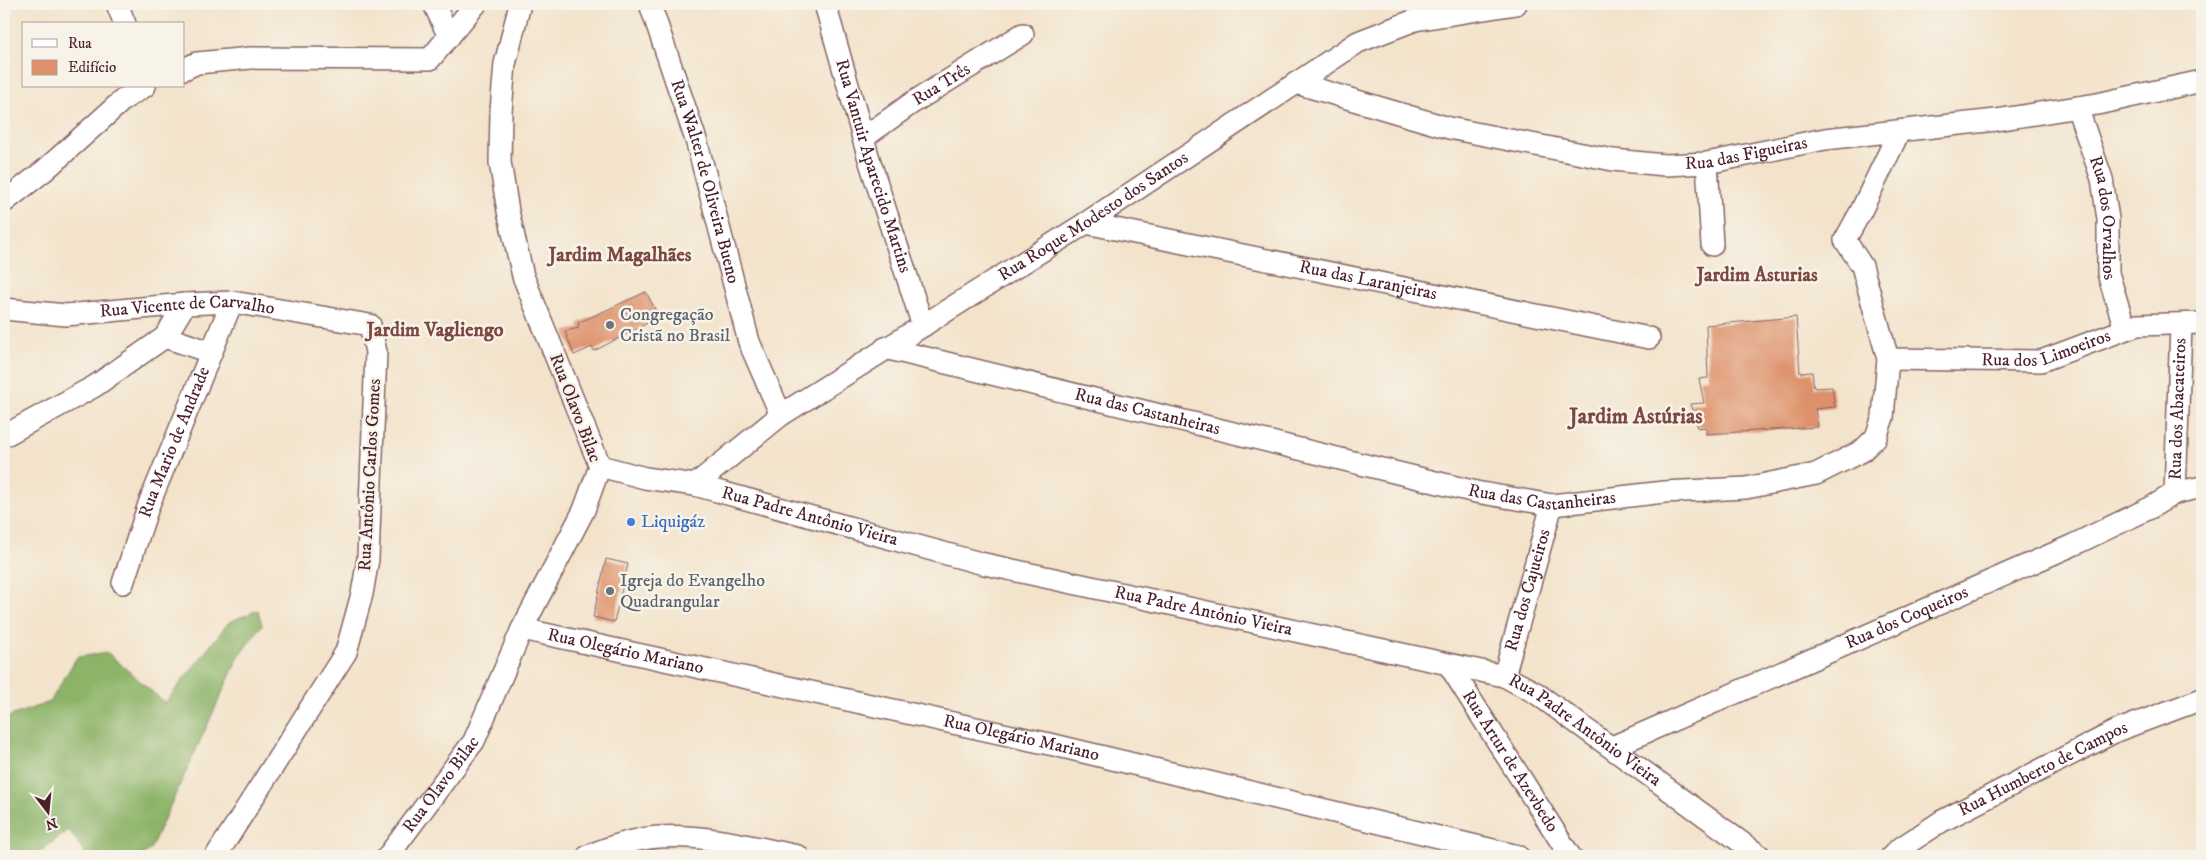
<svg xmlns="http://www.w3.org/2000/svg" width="2206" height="860" font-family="'IM FELL DW Pica',serif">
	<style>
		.forest { fill: #8cb368; stroke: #6b694a }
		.building { fill: #dd9069 }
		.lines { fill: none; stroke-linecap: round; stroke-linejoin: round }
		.street-casing { stroke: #856463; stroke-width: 24 }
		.street { stroke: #fff; stroke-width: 21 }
		.worship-dot { fill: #6b7280; stroke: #f7f3e8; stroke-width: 2 }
		.shop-dot { fill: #3f7fe0; stroke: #f7f3e8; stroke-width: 2 }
		.labels { text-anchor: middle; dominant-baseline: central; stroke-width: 5; stroke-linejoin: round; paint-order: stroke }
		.street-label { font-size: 18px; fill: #4a1f2b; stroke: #f7f3e8 }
		.worship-label { font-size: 18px; fill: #5b616d; stroke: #f7f3e8; text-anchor: start }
		.shop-label { font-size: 18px; fill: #366cbe; stroke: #f7f3e8; text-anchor: start }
		.quarter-label { font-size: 20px; font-weight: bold; fill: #7d4741; stroke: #f7f3e8 }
		.district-label { font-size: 22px; font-weight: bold; fill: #7d4741; stroke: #f7f3e8 }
	</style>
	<rect width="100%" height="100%" fill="#f7f3e8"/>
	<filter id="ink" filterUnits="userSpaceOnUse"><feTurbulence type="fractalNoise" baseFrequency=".02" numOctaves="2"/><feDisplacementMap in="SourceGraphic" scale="10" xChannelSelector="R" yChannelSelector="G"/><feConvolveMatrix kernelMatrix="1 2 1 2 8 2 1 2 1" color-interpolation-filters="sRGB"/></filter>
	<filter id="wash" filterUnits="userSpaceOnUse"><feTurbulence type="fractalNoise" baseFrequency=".0096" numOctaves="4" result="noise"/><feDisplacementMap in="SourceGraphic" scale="20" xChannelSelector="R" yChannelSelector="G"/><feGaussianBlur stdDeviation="1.12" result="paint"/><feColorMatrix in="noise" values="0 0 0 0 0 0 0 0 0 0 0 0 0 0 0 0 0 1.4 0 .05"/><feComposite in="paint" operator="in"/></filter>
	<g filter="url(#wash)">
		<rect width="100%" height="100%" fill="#f3e3cb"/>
		<polygon class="forest" points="258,610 262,625 239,656 150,850 140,856 87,856 69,830 34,856 4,856 4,721 10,716 50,702 77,657 108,653 165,703 229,622"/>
		<g id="blocks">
			<g class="building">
				<polygon points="646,292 659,317 594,351 592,347 574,355 565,331 579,328 578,323"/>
				<polygon points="1796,317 1800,373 1812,372 1814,388 1832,387 1835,407 1815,409 1818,427 1706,434 1706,427 1698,428 1690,404 1704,403 1699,379 1708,378 1706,325"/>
				<polygon points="606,559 628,564 614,622 593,617"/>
			</g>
		</g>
	</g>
	<g filter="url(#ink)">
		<use href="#blocks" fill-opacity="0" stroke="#856463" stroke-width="1"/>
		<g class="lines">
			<g class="street-casing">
				<g id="street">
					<polyline points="117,4 125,24"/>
					<polyline points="434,4 449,37"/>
					<path id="s1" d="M 650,4 L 697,143 L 749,342 L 781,415"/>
					<path id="s2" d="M 825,4 L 869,159 L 923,326"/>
					<polyline points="184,69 197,63 251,58 430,59 476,4"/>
					<path id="s3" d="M 1296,83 L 1449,128 L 1613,160 L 1665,165 L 1707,163 L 1825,139 L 1996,120 L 2097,104 L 2202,81"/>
					<path id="s4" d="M 2077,107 L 2102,179 L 2108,219 L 2108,273 L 2125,329"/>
					<path id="s5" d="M 863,138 L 912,103 L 1023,34"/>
					<polyline points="1707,163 1712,245"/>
					<polyline points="4,202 45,170 124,99 145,86"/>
					<path id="s6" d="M 1086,223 L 1649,338"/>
					<path id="s7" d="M 4,309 L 66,315 L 185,304 L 232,302 L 370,325 L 376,352 L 368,559 L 362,594 L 346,652 L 216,856"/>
					<polyline points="165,337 210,352"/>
					<path id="s8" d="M 885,348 L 1476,492 L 1552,505 L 1664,492 L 1746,488 L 1816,474 L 1862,451 L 1876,437 L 1883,417 L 1888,359 L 1862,266 L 1845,240 L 1861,211 L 1899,132"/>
					<path id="s9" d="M 1888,359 L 2041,361 L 2137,325 L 2202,323"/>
					<polyline points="4,436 95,386 165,337 185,304"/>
					<path id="s10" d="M 600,466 L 645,478 L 695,485 L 980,563 L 1504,676 L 1536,693 L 1760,856"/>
					<path id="s11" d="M 695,485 L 781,415 L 1086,223 L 1358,42 L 1415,20 L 1516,4"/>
					<path id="s12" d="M 2175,493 L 2181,325"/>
					<path id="s13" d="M 123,583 L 149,504 L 232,302"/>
					<path id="s14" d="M 522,629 L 1054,745 L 1518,856"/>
					<path id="s15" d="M 1449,665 L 1570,856"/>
					<path id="s16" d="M 1504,676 L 1552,505"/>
					<path id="s17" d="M 1612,747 L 2073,545 L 2150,508 L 2175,493 L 2202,487"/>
					<path id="s18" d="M 388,856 L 474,741 L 522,629 L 584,510 L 600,466 L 523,276 L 508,211 L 500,162 L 501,111 L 505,64 L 520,4"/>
					<path d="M 588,856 C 609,847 635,839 658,837 C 705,834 753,847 798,856"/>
					<path id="s19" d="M 1892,856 L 1899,849 L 1942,821 L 2116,731 L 2202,699"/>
				</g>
			</g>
			<use href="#street" class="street"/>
		</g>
	</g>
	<g class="worship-dot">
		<circle cx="610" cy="325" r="5"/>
		<circle cx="610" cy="591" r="5"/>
	</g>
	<circle class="shop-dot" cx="631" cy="522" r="5"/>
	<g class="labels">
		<g class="street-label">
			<text stroke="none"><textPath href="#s5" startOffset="95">Rua Três</textPath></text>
			<text stroke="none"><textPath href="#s3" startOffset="461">Rua das Figueiras</textPath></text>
			<text stroke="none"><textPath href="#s2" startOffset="169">Rua Vantuir Aparecido Martins</textPath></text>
			<text stroke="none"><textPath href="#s1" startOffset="186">Rua Walter de Oliveira Bueno</textPath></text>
			<text stroke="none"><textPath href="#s11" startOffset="481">Rua Roque Modesto dos Santos</textPath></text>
			<text stroke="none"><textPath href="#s4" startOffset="115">Rua dos Orvalhos</textPath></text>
			<text stroke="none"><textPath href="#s6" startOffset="288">Rua das Laranjeiras</textPath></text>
			<text stroke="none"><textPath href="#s7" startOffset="184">Rua Vicente de Carvalho</textPath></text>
			<text stroke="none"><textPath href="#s9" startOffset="160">Rua dos Limoeiros</textPath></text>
			<text transform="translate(575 408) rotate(69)">Rua Olavo Bilac</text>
			<text stroke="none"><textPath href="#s12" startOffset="84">Rua dos Abacateiros</textPath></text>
			<text stroke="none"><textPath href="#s8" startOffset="270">Rua das Castanheiras</textPath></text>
			<text stroke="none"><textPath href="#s13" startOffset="150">Rua Mario de Andrade</textPath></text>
			<text transform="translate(370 475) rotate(-87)">Rua Antônio Carlos Gomes</text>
			<text stroke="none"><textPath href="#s8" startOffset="675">Rua das Castanheiras</textPath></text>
			<text stroke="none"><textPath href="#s10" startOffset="216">Rua Padre Antônio Vieira</textPath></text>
			<text stroke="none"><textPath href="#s16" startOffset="89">Rua dos Cajueiros</textPath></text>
			<text stroke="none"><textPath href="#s10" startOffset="621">Rua Padre Antônio Vieira</textPath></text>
			<text stroke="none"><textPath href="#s17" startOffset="322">Rua dos Coqueiros</textPath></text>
			<text stroke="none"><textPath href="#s14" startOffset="106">Rua Olegário Mariano</textPath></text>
			<text stroke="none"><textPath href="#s10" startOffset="1026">Rua Padre Antônio Vieira</textPath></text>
			<text stroke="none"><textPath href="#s14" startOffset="511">Rua Olegário Mariano</textPath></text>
			<text stroke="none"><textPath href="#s15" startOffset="114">Rua Artur de Azevbedo</textPath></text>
			<text stroke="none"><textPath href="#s19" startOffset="175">Rua Humberto de Campos</textPath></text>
			<text stroke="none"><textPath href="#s18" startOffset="89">Rua Olavo Bilac</textPath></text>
		</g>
		<g class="worship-label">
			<text x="620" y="315">Congregação<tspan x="620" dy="21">Cristã no Brasil</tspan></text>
			<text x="620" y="581">Igreja do Evangelho<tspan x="620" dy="21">Quadrangular</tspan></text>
		</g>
		<g class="shop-label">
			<text x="641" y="522">Liquigáz</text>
		</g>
		<g class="quarter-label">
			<text x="620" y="255">Jardim Magalhães</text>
			<text x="1757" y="275">Jardim Asturias</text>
			<text x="435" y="330">Jardim Vagliengo</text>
		</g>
		<g class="district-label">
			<text x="1636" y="416">Jardim Astúrias</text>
		</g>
	</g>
	<rect width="2206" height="860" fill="none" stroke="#f7f3e8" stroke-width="20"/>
	<rect x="22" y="22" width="162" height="65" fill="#f7f3e8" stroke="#b29e9c"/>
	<rect x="32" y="39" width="25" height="8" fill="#ffffff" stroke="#b29e9c"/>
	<text x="68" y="48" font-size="15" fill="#4a1f2b">Rua</text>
	<rect x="32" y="60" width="25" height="15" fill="#dd9069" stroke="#b29e9c"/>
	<text x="68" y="72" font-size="15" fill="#4a1f2b">Edifício</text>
	<g transform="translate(48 812) rotate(164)" stroke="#f7f3e8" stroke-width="4" paint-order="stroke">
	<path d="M0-4L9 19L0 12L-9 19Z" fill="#4a1f2b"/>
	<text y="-8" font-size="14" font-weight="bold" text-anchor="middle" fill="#4a1f2b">N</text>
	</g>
</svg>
